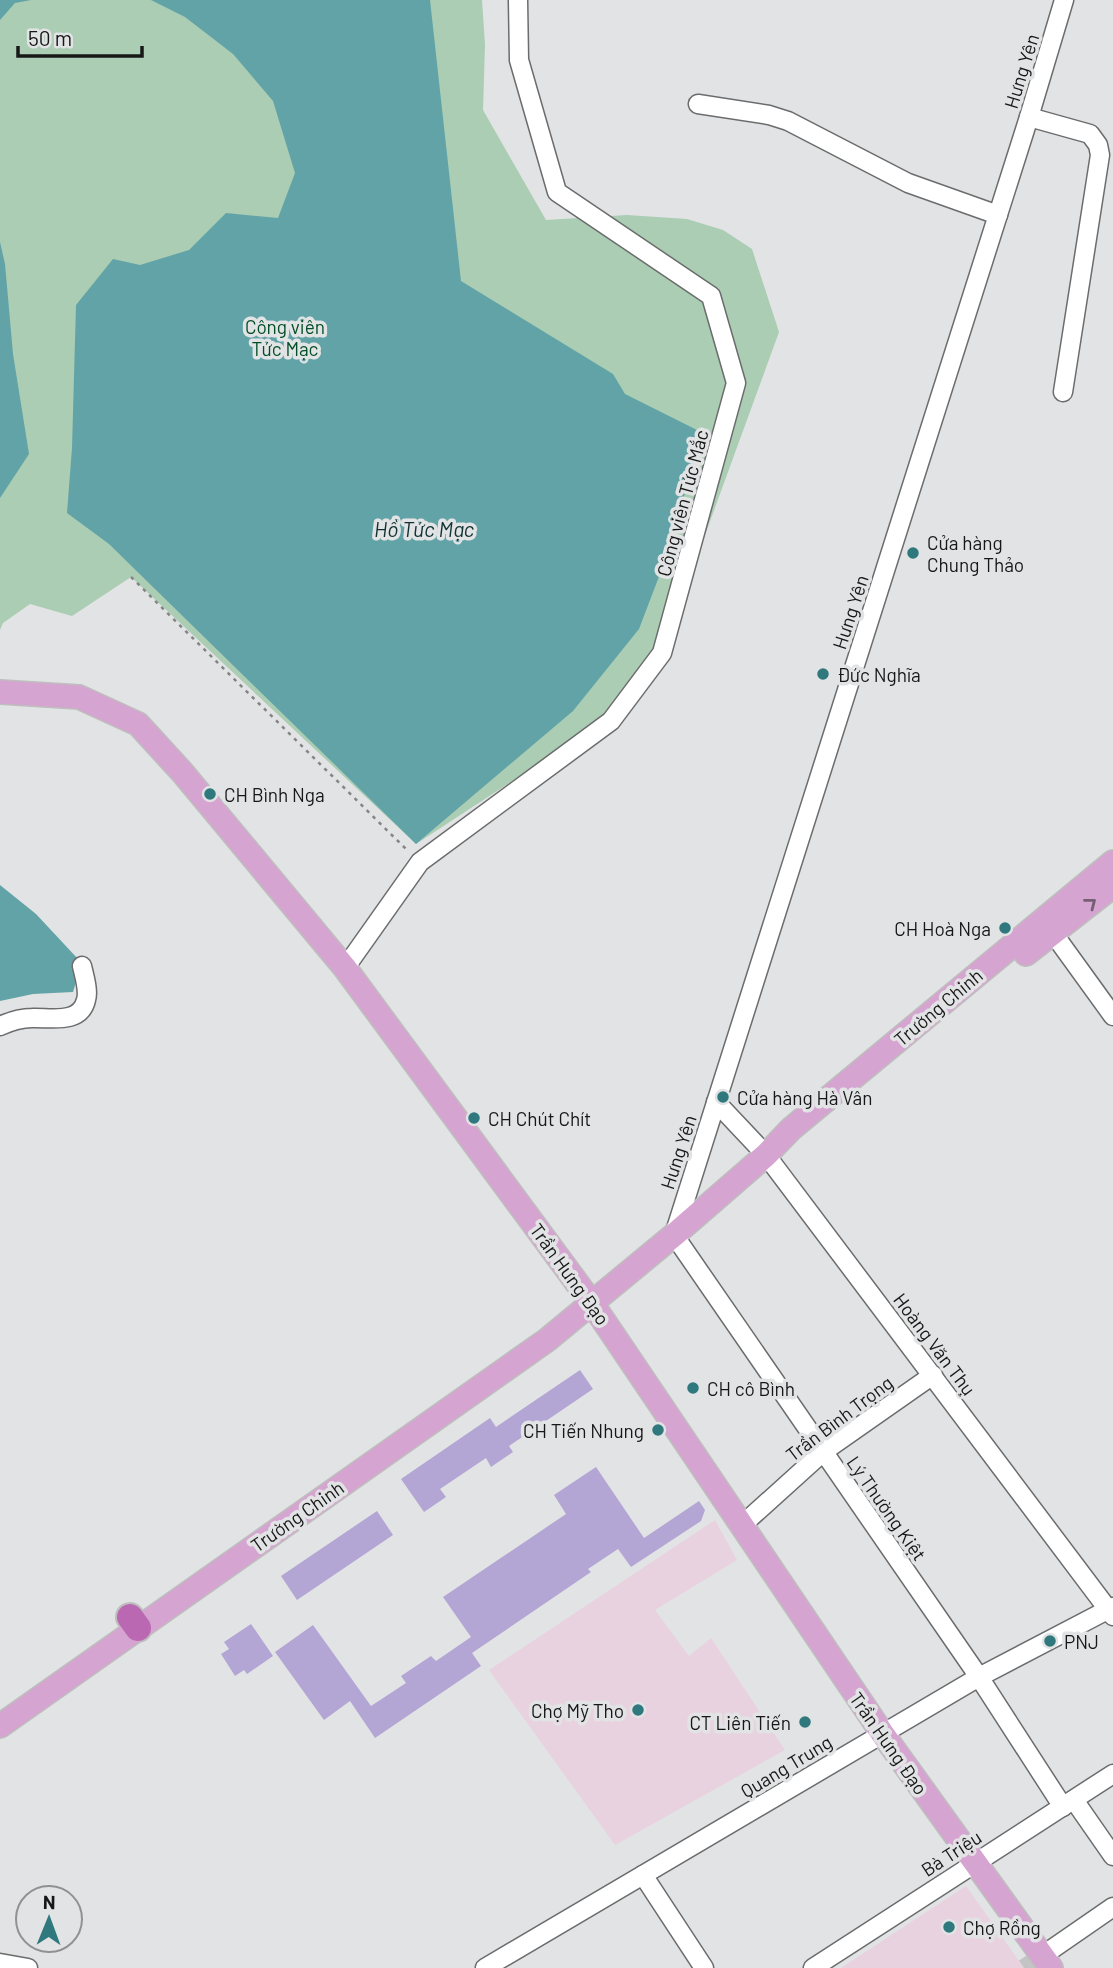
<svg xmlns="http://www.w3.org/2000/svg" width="1113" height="1968" font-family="Barlow,sans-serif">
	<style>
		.commercial { fill: #e8d2df }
		.green { fill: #aacdb3 }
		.water { fill: #62a3a7 }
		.building { fill: #b3a6d4 }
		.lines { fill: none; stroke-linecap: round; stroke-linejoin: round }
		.minor-tunnel { stroke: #c4c4c5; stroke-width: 18; stroke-dasharray: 18 9; stroke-linecap: butt }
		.minor-casing { stroke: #6b6c6d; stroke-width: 21 }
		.major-casing { stroke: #bebebe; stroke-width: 26 }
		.highway-casing { stroke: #bebebe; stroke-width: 30 }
		.path { stroke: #858586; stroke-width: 2.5; stroke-dasharray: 3.5 5; stroke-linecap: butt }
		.minor { stroke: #fff; stroke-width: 18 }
		.major { stroke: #d6a4d1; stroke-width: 23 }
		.highway { stroke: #bb68b2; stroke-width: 26 }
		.oneway { stroke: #765e74 }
		.poi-dot { fill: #2f787d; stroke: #e2e3e4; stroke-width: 2.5 }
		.labels { text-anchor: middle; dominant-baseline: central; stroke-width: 7; stroke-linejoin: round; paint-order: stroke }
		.street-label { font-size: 19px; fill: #171717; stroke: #e2e3e4 }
		.park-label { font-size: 19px; fill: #024f27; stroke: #e2e3e4 }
		.poi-label { font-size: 19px; fill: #171717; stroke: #e2e3e4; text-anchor: start }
		.water-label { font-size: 21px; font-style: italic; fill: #103234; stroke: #e2e3e4 }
	</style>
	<rect width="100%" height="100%" fill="#e2e3e4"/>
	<g class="commercial">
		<polygon points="715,1520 737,1560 655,1610 689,1656 711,1638 785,1750 615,1845 489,1670"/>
		<polygon points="966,1886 1024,1968 841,1968"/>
	</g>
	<polygon class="green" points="0,0 482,0 485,45 483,110 546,220 627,215 687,219 723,230 752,249 779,332 662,653 619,711 416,844 131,577 72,616 30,604 3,623 0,630"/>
	<g class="water">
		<polygon points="0,0 31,0 15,3 0,20"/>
		<polygon points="151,0 430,0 461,281 613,374 625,394 699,431 676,532 639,629 573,711 416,844 109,544 67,513 72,448 76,305 113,259 140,265 189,250 226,213 278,218 295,173 273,101 233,54 185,17"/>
		<polygon points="0,242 5,264 13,354 29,454 0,498"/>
		<polygon points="0,885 36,914 78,959 76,982 73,992 33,994 0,1001"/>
	</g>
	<g class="building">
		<polygon points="580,1370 593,1389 509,1446 513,1452 491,1467 486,1458 440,1489 446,1497 424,1512 401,1479 490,1418 496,1427"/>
		<polygon points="596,1467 644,1538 699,1501 705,1510 701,1521 631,1567 618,1549 588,1569 591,1572 472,1653 481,1666 375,1738 350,1701 324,1720 275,1652 313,1625 371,1706 406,1683 401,1676 431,1656 436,1661 471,1637 443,1597 566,1514 554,1495"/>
		<polygon points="377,1511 393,1535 297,1600 281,1576"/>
		<polygon points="251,1624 273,1656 247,1674 244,1670 235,1676 221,1654 229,1649 224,1642"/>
	</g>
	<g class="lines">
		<polyline class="minor-tunnel" points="1024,1968 1042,1956"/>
		<g class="minor-casing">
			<g id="minor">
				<polyline points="698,104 769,115 788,121 908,183 998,215"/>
				<polyline points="1029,117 1090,134 1098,145 1100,155 1063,392"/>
				<polyline points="1053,933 1113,1016"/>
				<polyline points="345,968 420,862 611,721 662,653 736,383 711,296 557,192 519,60 518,0"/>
				<path d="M 0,1026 C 11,1021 20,1018 32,1018 C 50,1017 80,1025 86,1000 C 89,991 84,975 82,966"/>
				<polyline points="716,1102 766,1155 1113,1616"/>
				<polyline points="741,1526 823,1452 933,1375"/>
				<polyline points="1074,1800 1113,1856"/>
				<polyline points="1063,1807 979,1677 674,1235 1029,117 1064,0"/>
				<polyline points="643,1875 704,1968"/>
				<polyline points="1042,1956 1113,1907"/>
				<polyline points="0,1963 28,1968"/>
				<polyline points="485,1968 979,1677 1113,1607"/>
				<polyline points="813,1968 1113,1774"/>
			</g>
		</g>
		<g class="major-casing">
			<g id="major">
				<polyline points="0,692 79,697 138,724 182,772 345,968 591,1302 882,1733 1051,1968"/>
				<polyline points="1026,954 1113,886"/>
				<polyline points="0,1726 547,1340 674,1235 766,1155 791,1129 1113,862"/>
			</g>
		</g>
		<g class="highway-casing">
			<polyline id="highway" points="130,1617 138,1628"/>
		</g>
		<polyline class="path" points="131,577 407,850"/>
		<use href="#minor" class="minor"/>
		<use href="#major" class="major"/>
		<use href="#highway" class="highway"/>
	</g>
	<defs><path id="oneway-chevron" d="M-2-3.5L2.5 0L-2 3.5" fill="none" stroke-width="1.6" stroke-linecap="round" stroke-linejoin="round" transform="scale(1.75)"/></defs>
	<use class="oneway" href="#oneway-chevron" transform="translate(1091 903) rotate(-38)"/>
	<g class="poi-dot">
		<circle cx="913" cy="553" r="7"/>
		<circle cx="823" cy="674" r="7"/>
		<circle cx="210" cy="794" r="7"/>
		<circle cx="1005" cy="928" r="7"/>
		<circle cx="723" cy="1097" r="7"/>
		<circle cx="474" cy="1118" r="7"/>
		<circle cx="693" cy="1388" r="7"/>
		<circle cx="658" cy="1430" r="7"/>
		<circle cx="1050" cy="1641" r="7"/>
		<circle cx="638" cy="1710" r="7"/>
		<circle cx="805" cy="1722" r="7"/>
		<circle cx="949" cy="1927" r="7"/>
	</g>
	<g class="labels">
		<g class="street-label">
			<text transform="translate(1021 71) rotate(-73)">Hưng Yên</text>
			<text transform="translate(682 503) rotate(-75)">Công viên Tức Mắc</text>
			<text transform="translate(850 612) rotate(-72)">Hưng Yên</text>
			<text transform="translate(938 1007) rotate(-40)">Trường Chinh</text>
			<text transform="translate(678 1152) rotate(-72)">Hưng Yên</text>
			<text transform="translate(570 1274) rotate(54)">Trần Hưng Đạo</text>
			<text transform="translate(935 1344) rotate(53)">Hoàng Văn Thụ</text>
			<text transform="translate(839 1418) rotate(-37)">Trần Bình Trọng</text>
			<text transform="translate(887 1508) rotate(55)">Lý Thường Kiệt</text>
			<text transform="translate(297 1516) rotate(-35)">Trường Chinh</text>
			<text transform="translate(889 1743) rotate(55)">Trần Hưng Đạo</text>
			<text transform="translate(786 1766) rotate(-31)">Quang Trung</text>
			<text transform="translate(951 1853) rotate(-33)">Bà Triệu</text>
		</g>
		<g class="park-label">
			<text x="285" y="326">Công viên<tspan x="285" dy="22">Tức Mạc</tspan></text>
		</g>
		<g class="poi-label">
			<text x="927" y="542">Cửa hàng<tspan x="927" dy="22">Chung Thảo</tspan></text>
			<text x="837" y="674">Đức Nghĩa</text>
			<text x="224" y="794">CH Bình Nga</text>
			<text x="991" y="928" text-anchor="end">CH Hoà Nga</text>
			<text x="737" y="1097">Cửa hàng Hà Vân</text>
			<text x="488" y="1118">CH Chút Chít</text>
			<text x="707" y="1388">CH cô Bình</text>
			<text x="644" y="1430" text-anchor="end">CH Tiến Nhung</text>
			<text x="1064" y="1641">PNJ</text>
			<text x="624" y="1710" text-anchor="end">Chợ Mỹ Tho</text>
			<text x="791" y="1722" text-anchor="end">CT Liên Tiến</text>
			<text x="963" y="1927">Chợ Rồng</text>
		</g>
		<g class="water-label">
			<text x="424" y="528">Hồ Tức Mạc</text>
		</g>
	</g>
	<g transform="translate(49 1919) rotate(1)"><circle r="33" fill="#e2e3e4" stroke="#919192" stroke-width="2"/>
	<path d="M0-5L12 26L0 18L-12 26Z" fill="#2f787d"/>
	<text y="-10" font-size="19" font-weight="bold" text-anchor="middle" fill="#171717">N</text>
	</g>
	<path d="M18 46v10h124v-10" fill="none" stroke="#171717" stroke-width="3.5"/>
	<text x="28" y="46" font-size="21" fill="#171717" stroke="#e2e3e4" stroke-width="5" paint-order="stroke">50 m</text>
</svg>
